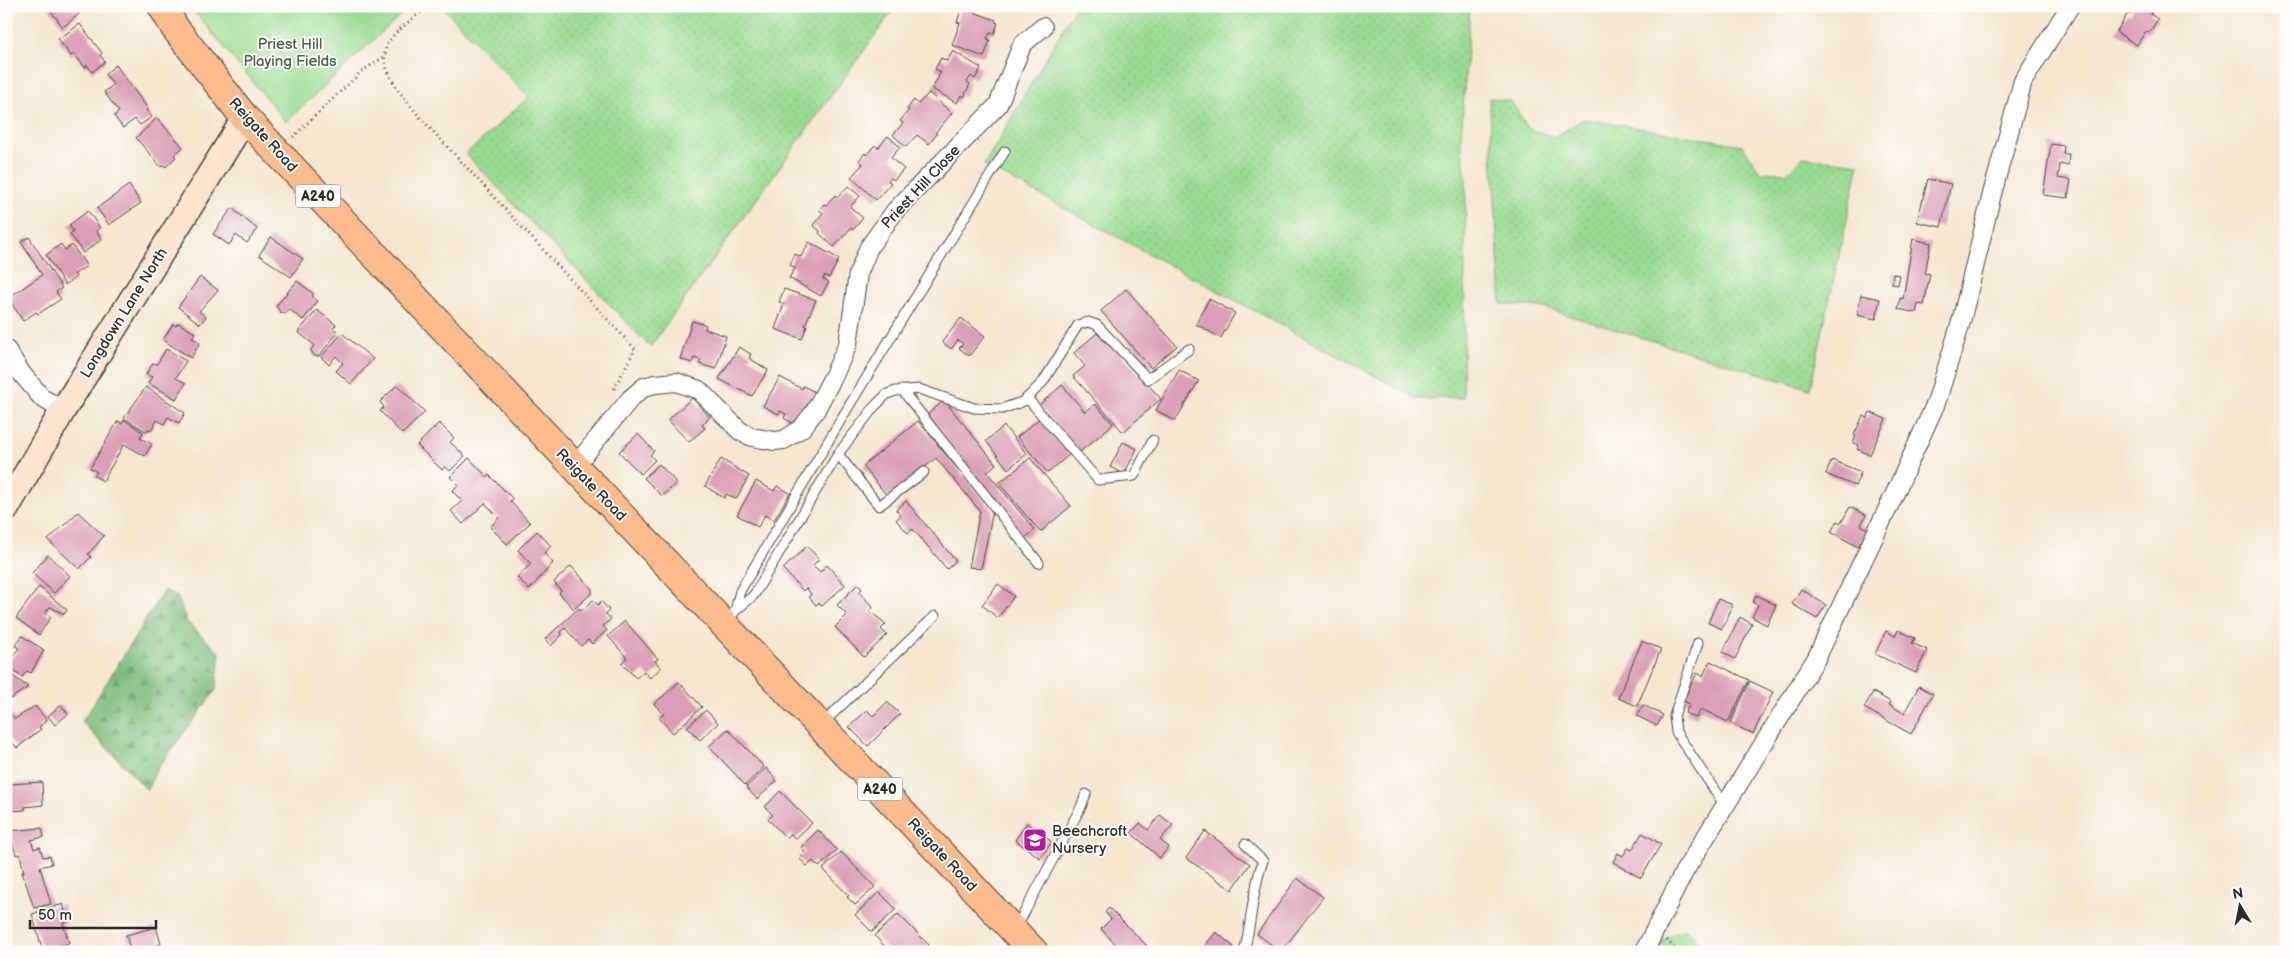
<svg xmlns="http://www.w3.org/2000/svg" width="2292" height="958" font-family="'Balsamiq Sans',sans-serif">
	<style>
		.grass { fill: url(#grass-dots); stroke: #62835e }
		.forest { fill: url(#forest-firs); stroke: #537354 }
		.park { fill: #9adb92; stroke: #62835e }
		.building { fill: #da9eb6 }
		.lines { fill: none; stroke-linecap: round; stroke-linejoin: round }
		.lane-casing { stroke: #494744; stroke-width: 11 }
		.street-casing { stroke: #494744; stroke-width: 20 }
		.secondary-casing { stroke: #494744; stroke-width: 28 }
		.highway-casing { stroke: #494744; stroke-width: 30 }
		.path { stroke: #494744; stroke-width: 3; stroke-dasharray: 1 4; stroke-linecap: butt }
		.lane { stroke: #fff; stroke-width: 9 }
		.street { stroke: #fff; stroke-width: 18 }
		.secondary { stroke: #fde4d1; stroke-width: 25 }
		.highway { stroke: #fbbb8d; stroke-width: 28 }
		.labels { text-anchor: middle; dominant-baseline: central; stroke-width: 4; stroke-linejoin: round; paint-order: stroke }
		.shield { fill: #fdfcf7; stroke: #6a6a68; stroke-width: 1 }
		.shield-label { font-size: 14px; font-weight: bold; fill: #2b2b2b }
		.park-label { font-size: 15px; fill: #4c604a; stroke: #fdfcf7 }
		.street-label { font-size: 15px; fill: #2b2b2b; stroke: #fdfcf7 }
		.poi-label { font-size: 15px; fill: #2b2b2b; stroke: #fdfcf7; text-anchor: start }
	</style>
	<defs>
		<pattern id="grass-dots" width="8" height="8" patternUnits="userSpaceOnUse" patternTransform="scale(1.25)"><rect width="8" height="8" fill="#9adb92"/><path d="M2 2h.1M6 6h.1" fill="none" stroke="#85bc7e" stroke-width="1.8" stroke-linecap="round"/></pattern>
		<pattern id="forest-firs" width="22" height="20" patternUnits="userSpaceOnUse" patternTransform="scale(1.25)"><rect width="22" height="20" fill="#7bbb7c"/><path d="M5 1l3.5 6h-7zM16 11l3.5 6h-7z" fill="#659866"/></pattern>
	</defs>
	<rect width="100%" height="100%" fill="#fdfcf7"/>
	<filter id="ink" filterUnits="userSpaceOnUse"><feTurbulence type="fractalNoise" baseFrequency=".02" numOctaves="2"/><feDisplacementMap in="SourceGraphic" scale="10" xChannelSelector="R" yChannelSelector="G"/><feConvolveMatrix kernelMatrix="1 2 1 2 8 2 1 2 1" color-interpolation-filters="sRGB"/></filter>
	<filter id="wash" filterUnits="userSpaceOnUse"><feTurbulence type="fractalNoise" baseFrequency=".0096" numOctaves="4" result="noise"/><feDisplacementMap in="SourceGraphic" scale="20" xChannelSelector="R" yChannelSelector="G"/><feGaussianBlur stdDeviation="1.12" result="paint"/><feColorMatrix in="noise" values="0 0 0 0 0 0 0 0 0 0 0 0 0 0 0 0 0 1.4 0 .05"/><feComposite in="paint" operator="in"/></filter>
	<g filter="url(#wash)">
		<rect width="100%" height="100%" fill="#f6e6d0"/>
		<g class="grass">
			<polygon points="449,6 896,6 650,347 466,154 529,97 445,10"/>
			<polygon points="1076,6 1470,6 1461,138 1466,183 1463,398 1418,399 984,165"/>
			<polygon points="1489,98 1511,101 1528,128 1554,137 1584,119 1742,145 1760,172 1787,173 1803,157 1859,164 1810,389 1541,307 1501,304"/>
			<polygon points="1684,929 1712,952 1653,952 1658,943"/>
		</g>
		<polygon class="forest" points="164,590 177,596 187,622 220,653 216,690 157,769 147,790 82,722"/>
		<polygon class="park" points="190,6 410,6 286,122"/>
		<g id="blocks">
			<g class="building">
				<polygon points="47,6 74,6 79,14 63,27"/>
				<polygon points="2135,6 2155,6 2150,14 2158,19 2149,33 2146,31 2137,45 2116,32 2128,13 2130,15"/>
				<polygon points="962,8 996,20 995,22 998,23 994,34 990,33 987,39 990,40 984,57 952,45 960,23 957,22"/>
				<polygon points="80,24 102,53 100,55 105,62 92,72 87,65 85,68 74,53 71,56 58,39"/>
				<polygon points="953,51 981,68 975,79 971,76 967,82 970,84 964,97 961,95 957,103 932,89 941,72 935,69 941,58 947,61"/>
				<polygon points="116,65 148,109 146,110 152,117 140,125 135,119 123,128 114,116 119,112 104,92 113,85 105,74"/>
				<polygon points="929,93 952,113 935,133 937,134 929,144 917,135 906,147 893,135 903,123 900,121 909,110 907,109 914,100 918,104"/>
				<polygon points="157,118 183,147 174,155 176,157 166,167 164,165 161,167 136,138"/>
				<polygon points="888,136 900,147 891,158 904,169 894,180 891,178 888,181 891,183 876,200 851,177 863,164 859,160 865,153 866,155 875,145 878,148"/>
				<polygon points="2051,144 2064,146 2063,154 2069,154 2068,166 2060,164 2058,178 2071,180 2068,198 2043,195"/>
				<polygon points="1928,179 1951,184 1941,227 1917,222"/>
				<polygon points="129,185 141,203 109,225 97,208"/>
				<polygon points="848,186 860,196 850,207 863,218 853,230 851,228 834,247 819,233 820,231 813,225 823,213 819,210 824,204 826,205 835,195 837,198"/>
				<polygon points="232,208 257,229 247,243 236,235 229,245 213,234"/>
				<polygon points="88,211 100,228 96,231 102,239 83,253 70,234 73,231 69,225"/>
				<polygon points="29,237 62,288 56,292 61,299 38,314 36,312 23,321 8,298 42,275 21,242"/>
				<polygon points="271,237 303,259 291,277 259,255"/>
				<polygon points="1913,239 1931,243 1925,273 1930,274 1924,305 1918,304 1916,313 1898,309 1900,298 1903,299"/>
				<polygon points="809,242 839,259 829,278 825,275 823,279 829,282 821,296 789,278 795,268 790,265 795,254 801,257"/>
				<polygon points="61,244 65,250 72,245 87,266 74,274 76,277 65,285 46,255"/>
				<polygon points="1893,274 1900,275 1898,285 1892,284"/>
				<polygon points="200,277 218,290 199,311 206,317 200,324 178,307"/>
				<polygon points="297,281 314,294 312,296 318,301 303,320 289,309 286,313 281,313 276,306"/>
				<polygon points="784,289 816,300 805,325 807,326 802,339 775,329 784,304 779,302"/>
				<polygon points="1126,289 1177,346 1151,368 1101,311"/>
				<polygon points="1861,295 1880,299 1876,319 1857,315"/>
				<polygon points="1209,299 1235,313 1221,338 1196,324"/>
				<polygon points="317,310 336,325 333,328 338,332 319,356 314,356 311,350 314,345 298,332"/>
				<polygon points="961,318 985,336 969,356 959,348 963,344 958,340 951,349 942,342"/>
				<polygon points="692,321 706,325 705,329 726,336 716,369 699,364 701,360 694,358 692,363 680,359"/>
				<polygon points="178,323 195,333 192,337 200,343 191,358 163,340 173,324 176,326"/>
				<polygon points="342,333 373,359 351,384 336,371 343,363 336,356 329,365 321,357"/>
				<polygon points="1097,333 1108,345 1111,343 1161,399 1123,432 1073,376 1085,366 1074,353"/>
				<polygon points="739,347 751,354 749,358 768,370 752,396 719,379"/>
				<polygon points="166,349 186,361 176,378 186,383 176,399 148,383 152,377 146,374 153,363 157,364"/>
				<polygon points="1179,370 1199,381 1175,421 1156,410"/>
				<polygon points="780,377 802,389 803,386 815,392 798,421 796,420 794,424 784,418 786,414 780,411 778,414 763,406"/>
				<polygon points="397,385 425,412 402,434 380,411 384,407 380,402"/>
				<polygon points="1062,385 1085,412 1095,404 1113,424 1080,452 1039,405"/>
				<polygon points="146,387 185,413 179,423 168,417 164,424 157,420 151,430 148,429 147,432 124,418"/>
				<polygon points="692,398 710,417 702,425 705,428 689,442 668,420"/>
				<polygon points="944,400 996,464 987,472 1035,530 1025,538 926,416"/>
				<polygon points="1870,412 1886,419 1870,455 1857,449 1859,445 1853,443 1856,436 1854,435 1863,416 1867,418"/>
				<polygon points="1040,418 1071,453 1048,473 1017,437"/>
				<polygon points="124,420 143,432 140,438 152,444 145,456 124,444 103,481 94,476 97,472 90,468 118,421 122,424"/>
				<polygon points="918,421 993,511 981,569 969,567 980,511 936,458 888,497 863,466"/>
				<polygon points="439,423 454,438 450,442 465,456 450,471 445,466 442,470 417,445"/>
				<polygon points="1004,426 1027,454 1008,469 986,441"/>
				<polygon points="638,434 654,451 650,455 655,460 641,474 619,452"/>
				<polygon points="1123,442 1137,449 1124,474 1110,467"/>
				<polygon points="469,458 487,477 489,475 513,499 510,501 530,523 507,544 490,527 499,518 485,503 463,524 451,511 462,501 452,491 458,485 450,477"/>
				<polygon points="1030,458 1071,506 1040,532 999,483"/>
				<polygon points="721,459 749,476 736,499 727,494 724,498 705,486"/>
				<polygon points="1832,460 1861,472 1855,486 1826,474"/>
				<polygon points="659,464 677,483 662,496 644,478"/>
				<polygon points="756,481 774,491 777,486 790,493 774,520 765,515 758,527 737,515"/>
				<polygon points="906,501 956,561 947,569 913,529 908,533 896,520 901,515 896,510"/>
				<polygon points="1850,507 1866,515 1861,525 1868,529 1858,547 1831,532 1837,521 1841,523"/>
				<polygon points="78,512 104,536 88,554 91,557 79,569 48,540"/>
				<polygon points="537,531 551,546 544,553 553,563 529,590 517,577 531,564 518,550"/>
				<polygon points="807,546 819,559 813,565 820,572 827,565 845,585 822,606 819,603 816,605 809,597 811,594 806,588 803,591 783,569"/>
				<polygon points="48,555 70,576 54,593 32,573"/>
				<polygon points="571,566 592,589 592,593 574,609 559,593 561,591 554,582"/>
				<polygon points="858,584 862,589 859,592 873,607 869,611 886,624 881,629 887,635 864,657 835,627 847,615 837,605"/>
				<polygon points="998,584 1014,596 998,618 982,605"/>
				<polygon points="39,587 67,610 64,614 50,607 45,613 51,617 39,635 16,618"/>
				<polygon points="1801,589 1826,605 1817,619 1792,604"/>
				<polygon points="1756,595 1776,605 1767,625 1752,617 1758,605 1753,603"/>
				<polygon points="1718,599 1733,605 1722,629 1708,623"/>
				<polygon points="593,600 598,605 601,601 609,610 606,614 611,619 603,626 607,630 592,644 588,640 581,646 565,628 561,632 562,635 551,646 545,639 579,608 581,611"/>
				<polygon points="1740,617 1752,624 1735,659 1723,652"/>
				<polygon points="625,621 658,659 655,661 661,668 650,678 644,671 636,678 621,663 627,658 608,636"/>
				<polygon points="1898,630 1915,638 1912,643 1927,650 1916,673 1875,654 1886,631 1895,636"/>
				<polygon points="22,636 44,650 31,673 27,671 22,677 6,666 19,648 15,646"/>
				<polygon points="1642,641 1661,649 1637,706 1618,698"/>
				<polygon points="1710,661 1749,680 1728,722 1701,709 1696,718 1685,713 1690,704 1683,701 1697,673 1703,676"/>
				<polygon points="10,674 28,687 9,700 6,696 6,677"/>
				<polygon points="1750,681 1773,692 1753,734 1730,723"/>
				<polygon points="679,682 702,707 673,733 659,718 664,714 654,704"/>
				<polygon points="1919,686 1933,694 1911,734 1864,708 1873,692 1891,702 1889,705 1904,713"/>
				<polygon points="887,702 900,714 868,746 849,727 867,710 873,716"/>
				<polygon points="61,705 68,714 55,725 48,716"/>
				<polygon points="1643,705 1663,715 1657,726 1637,716"/>
				<polygon points="35,706 47,720 39,727 41,729 17,748 6,735 6,716 10,713 15,719"/>
				<polygon points="706,710 718,723 700,740 687,727"/>
				<polygon points="728,729 764,767 745,785 709,746"/>
				<polygon points="766,768 777,781 757,799 746,787"/>
				<polygon points="42,782 43,805 25,807 25,810 12,811 10,784"/>
				<polygon points="780,791 812,823 795,839 791,834 786,838 768,819 773,815 765,807"/>
				<polygon points="1160,815 1173,825 1160,840 1169,847 1160,858 1131,833 1140,823 1148,830"/>
				<polygon points="1027,823 1052,842 1040,858 1015,840"/>
				<polygon points="42,828 44,837 31,840 34,849 40,847 43,857 50,856 52,864 40,867 51,904 34,908 22,872 24,872 20,854 16,855 9,831"/>
				<polygon points="818,830 837,850 819,867 813,861 807,866 799,858 805,852 801,847"/>
				<polygon points="1205,831 1250,864 1232,890 1186,858"/>
				<polygon points="1642,833 1661,844 1641,878 1613,862 1618,853 1623,856 1628,848 1632,850"/>
				<polygon points="841,852 875,887 855,905 847,897 849,896 823,869"/>
				<polygon points="1297,878 1323,897 1281,952 1257,934"/>
				<polygon points="879,892 896,909 872,932 855,915"/>
				<polygon points="63,904 68,922 63,923 69,943 43,951 32,914"/>
				<polygon points="1109,908 1150,949 1147,952 1140,952 1138,949 1136,952 1123,952 1101,929 1111,919 1105,912"/>
				<polygon points="898,914 929,945 922,952 890,952 875,936"/>
				<polygon points="156,927 161,944 131,952 126,935"/>
				<polygon points="1216,932 1234,947 1230,952 1200,952"/>
			</g>
		</g>
	</g>
	<g filter="url(#ink)">
		<use href="#blocks" fill-opacity="0" stroke="#494744" stroke-width="1"/>
		<g class="lines">
			<g class="lane-casing">
				<g id="lane">
					<polyline points="902,390 1039,563"/>
					<polyline points="1027,398 1098,480 1134,476 1153,440"/>
					<polyline points="838,454 879,506 924,472"/>
					<polyline points="735,611 740,591 846,411 1005,151"/>
					<polyline points="727,623 735,611 754,595 838,454 875,406 887,394 896,391 919,389 974,408 1002,409 1024,401 1043,382 1078,325 1088,322 1097,325 1148,379 1189,349"/>
					<polyline points="1698,643 1674,716 1676,732 1725,806"/>
					<polyline points="822,724 935,616"/>
					<polyline points="1016,928 1081,807 1086,794"/>
					<path d="M 1244,952 C 1252,922 1252,890 1263,861 L 1245,844"/>
				</g>
			</g>
			<g class="street-casing">
				<g id="street">
					<polyline points="6,349 22,374 42,398 63,410"/>
					<polyline points="574,467 631,398 644,387 655,384 676,382 699,390 740,431 752,437 774,441 784,440 802,428 815,411 834,375 848,344 858,274 869,247 895,211 998,105 1022,45 1043,27"/>
					<polyline points="1644,952 1684,872 1816,659 1896,491 1936,403 1961,322 1992,194 2023,81 2070,6"/>
				</g>
			</g>
			<g class="secondary-casing">
				<polyline id="secondary" points="6,509 63,410 245,118"/>
			</g>
			<g class="highway-casing">
				<polyline id="highway" points="162,6 175,28 245,118 1034,952"/>
			</g>
			<g class="path">
				<path d="M 428,6 C 417,16 398,29 390,40 C 373,65 402,94 417,114 L 635,349 L 613,391"/>
				<polyline points="293,137 362,71 384,57"/>
				<polyline points="1667,940 1677,952"/>
			</g>
			<use href="#lane" class="lane"/>
			<use href="#street" class="street"/>
			<use href="#secondary" class="secondary"/>
			<use href="#highway" class="highway"/>
		</g>
	</g>
	<defs>
		<g id="school-square" transform="scale(1.25)"><rect x="-9" y="-9" width="18" height="18" rx="4" fill="#b5179e" stroke="#fdfcf7"/><path d="M0-5L7-2L0 1L-7-2ZM-4 1L0 2.5L4 1V4Q0 6-4 4Z" fill="#fff"/></g>
	</defs>
	<g fill-rule="evenodd">
		<use href="#school-square" x="1035" y="840"/>
	</g>
	<g class="labels">
		<g class="shield">
			<rect x="295.5" y="184.5" width="45" height="23" rx="4"/>
			<rect x="857.5" y="777.5" width="45" height="23" rx="4"/>
		</g>
		<g class="shield-label">
			<text x="318" y="196">A240</text>
			<text x="880" y="789">A240</text>
		</g>
		<g class="park-label">
			<text x="290" y="44">Priest Hill<tspan x="290" dy="17">Playing Fields</tspan></text>
		</g>
		<g class="street-label">
			<text transform="translate(263 135) rotate(48)">Reigate Road</text>
			<text transform="translate(921 187) rotate(-47)">Priest Hill Close</text>
			<text transform="translate(124 313) rotate(-58)">Longdown Lane North</text>
			<text transform="translate(591 485) rotate(46)">Reigate Road</text>
			<text transform="translate(942 855) rotate(47)">Reigate Road</text>
		</g>
		<g class="poi-label">
			<text x="1052" y="831">Beechcroft<tspan x="1052" dy="17">Nursery</tspan></text>
		</g>
	</g>
	<rect width="2292" height="958" fill="none" stroke="#fdfcf7" stroke-width="25"/>
	<g transform="translate(2240 906) rotate(350)" stroke="#fdfcf7" stroke-width="4" paint-order="stroke">
	<path d="M0-4L9 19L0 12L-9 19Z" fill="#2b2b2b"/>
	<text y="-8" font-size="14" font-weight="bold" text-anchor="middle" fill="#2b2b2b">N</text>
	</g>
	<path d="M30 920v8h126v-8" fill="none" stroke="#2b2b2b" stroke-width="2.5"/>
	<text x="38" y="920" font-size="15" fill="#2b2b2b" stroke="#fdfcf7" stroke-width="4" paint-order="stroke">50 m</text>
</svg>
